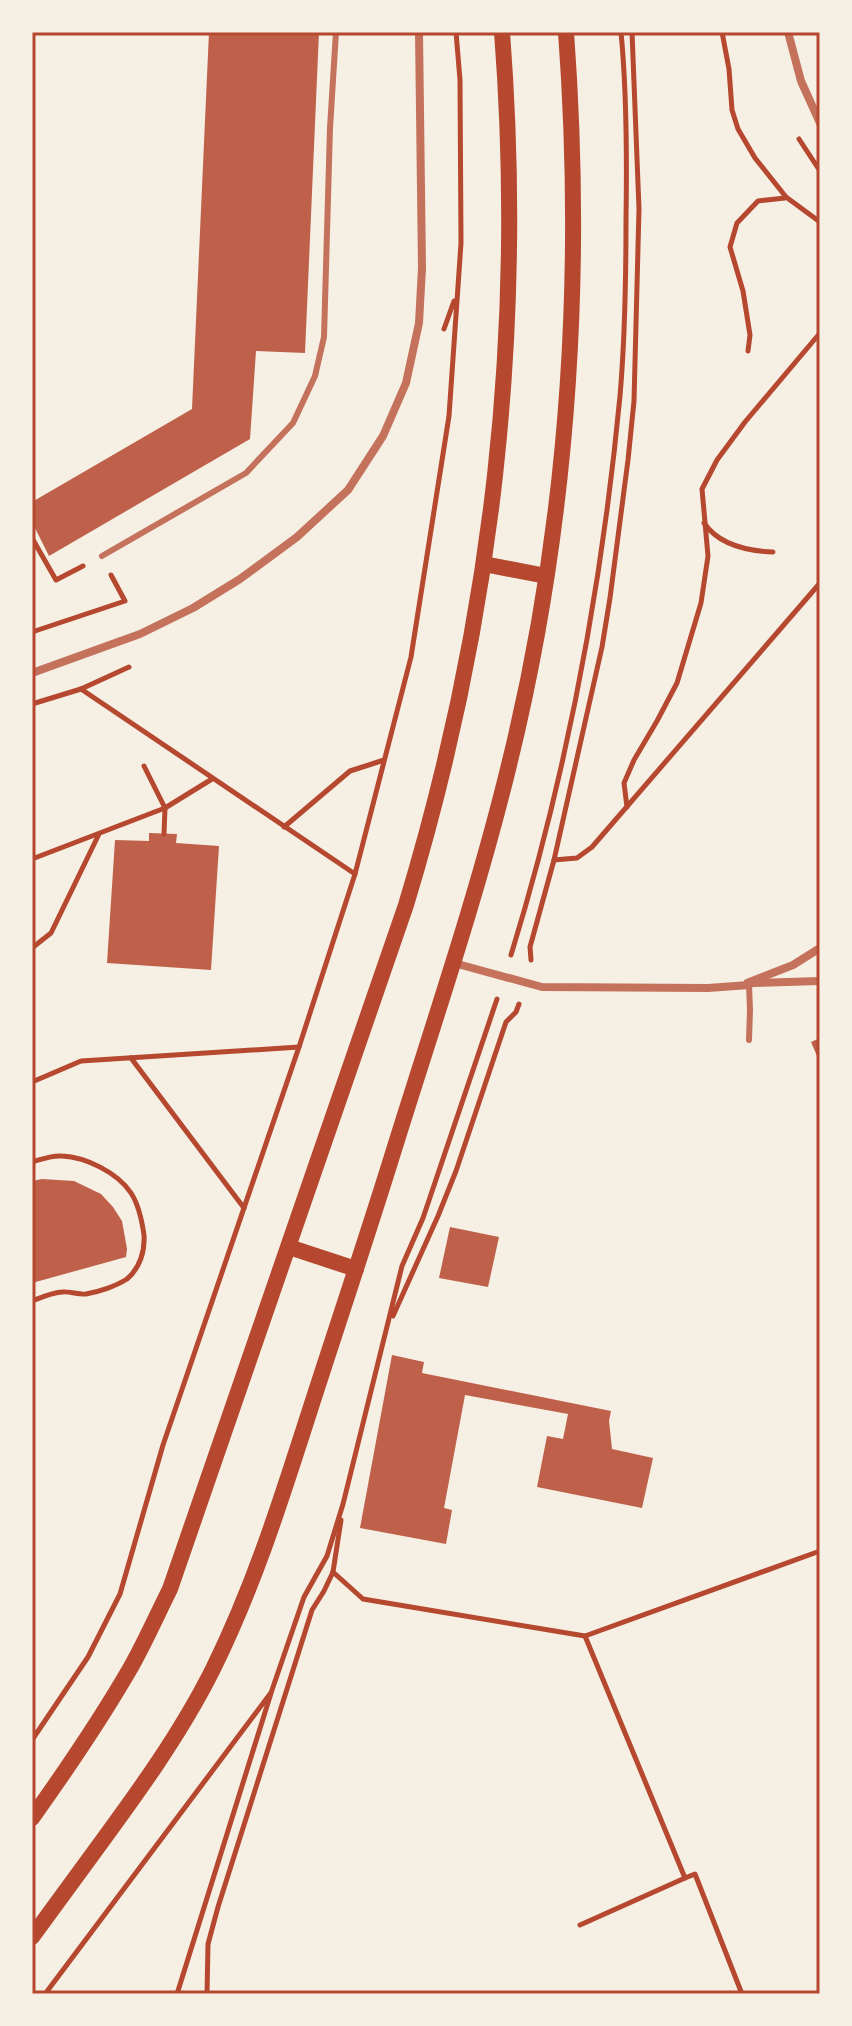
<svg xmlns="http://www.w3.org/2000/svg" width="852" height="2026" font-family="Signika,sans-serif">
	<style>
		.building { fill: #bf614a }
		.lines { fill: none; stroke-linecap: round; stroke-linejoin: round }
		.path { stroke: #b5482f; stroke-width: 5 }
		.service { stroke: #c5725c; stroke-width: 6 }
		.minor { stroke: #c5725c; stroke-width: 8 }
		.secondary { stroke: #b5482f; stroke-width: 16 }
		.neatline { fill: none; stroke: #b5482f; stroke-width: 3 }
	</style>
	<rect width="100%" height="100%" fill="#f6efe4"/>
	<g class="building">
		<polygon points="209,32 319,32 305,353 256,351 250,439 49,556 32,522 32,502 192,409"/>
		<polygon points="149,833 177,834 176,843 219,846 211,970 107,963 115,840 149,841"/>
		<polygon points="820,1038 820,1063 811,1042"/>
		<polygon points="42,1179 74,1181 101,1194 113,1207 122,1221 127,1249 126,1257 32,1283 32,1181"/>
		<polygon points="450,1227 499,1237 488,1287 439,1278"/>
		<polygon points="392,1355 424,1362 422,1373 611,1411 609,1421 612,1449 653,1458 642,1508 537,1487 547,1436 563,1439 568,1414 465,1395 444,1508 452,1510 446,1544 360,1528"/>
	</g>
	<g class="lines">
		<g class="path">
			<polyline points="722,32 729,69 732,110 738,129 755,158 786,197 820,222"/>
			<polyline points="799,139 820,171"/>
			<polyline points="444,329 454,301"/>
			<polyline points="748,351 750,335 743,291 730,247 737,223 758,201 785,198"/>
			<path d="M 704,523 C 719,545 748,551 773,552"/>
			<polyline points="32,538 56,580 83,566"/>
			<polyline points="32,632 125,601 111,575"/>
			<polyline points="81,689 355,874"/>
			<polyline points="32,704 81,689 129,667"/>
			<polyline points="144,766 165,808 164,834"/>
			<polyline points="627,807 624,783 634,760 657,721 677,683 701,603 708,556 702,489 717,460 745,422 820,333"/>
			<polyline points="284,827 350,771 384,760"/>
			<polyline points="32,859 165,808 212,779"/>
			<polyline points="554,860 577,858 592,847 820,583"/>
			<polyline points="32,948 51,933 99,834"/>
			<path d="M 511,955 C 567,773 602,585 620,396 C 625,338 626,278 626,220 C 627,158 627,94 621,32"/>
			<polyline points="531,960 530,947 554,860 602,647 610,598 628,460 634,401 639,209 632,32"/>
			<polyline points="131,1058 244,1208"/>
			<polyline points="32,1082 81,1061 299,1047"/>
			<path d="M 32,1162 C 42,1159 52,1155 62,1156 C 86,1157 118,1173 131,1193 C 139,1205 142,1221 144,1235 C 145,1251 140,1268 127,1279 C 116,1286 99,1292 86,1294 C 78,1295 70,1291 62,1292 C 51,1293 42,1297 32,1301"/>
			<polyline points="393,1316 438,1216 456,1171 506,1022 516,1012 519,1004"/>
			<polyline points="333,1572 363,1599 585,1636 820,1551"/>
			<polyline points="32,1740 88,1657 120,1594 163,1445 299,1047 355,874 411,657 449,416 461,243 460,80 456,32"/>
			<polyline points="685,1878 695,1874 742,1994"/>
			<polyline points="580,1925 685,1878 585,1636"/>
			<polyline points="45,1994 270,1694"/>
			<polyline points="177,1994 272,1690 304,1597 327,1556 343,1504 402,1266 423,1218 497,999"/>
			<polyline points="207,1994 208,1944 218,1907 312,1610 324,1591 333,1572 341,1520"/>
		</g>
		<g class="service">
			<polyline points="102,556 246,473 293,423 315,376 324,337 330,128 336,32"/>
			<polyline points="749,1040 750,1010 749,985"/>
		</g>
		<g class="minor">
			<polyline points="788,32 801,81 820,123"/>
			<polyline points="32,673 140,634 193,608 240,579 297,537 348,490 383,436 406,383 419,323 422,268 419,32"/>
			<polyline points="454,963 542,987 708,988 749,985 747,983 793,965 820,948"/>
			<polyline points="752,983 820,981"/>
		</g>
		<g class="secondary">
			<polyline points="484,564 546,576"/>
			<polyline points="289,1247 356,1269"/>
			<path d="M 32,1818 C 67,1769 101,1719 131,1667 C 145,1642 157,1615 170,1589 L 406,905 C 493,618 525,331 502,32"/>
			<path d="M 32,1937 C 52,1910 72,1882 92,1855 C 136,1795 180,1735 213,1669 C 254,1586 281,1500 309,1413 C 337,1326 366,1240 393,1153 C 433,1024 477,897 509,765 C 568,526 584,277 566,32"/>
		</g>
	</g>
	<rect width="852" height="2026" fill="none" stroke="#f6efe4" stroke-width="68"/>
	<rect x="34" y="34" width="784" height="1958" class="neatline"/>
</svg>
